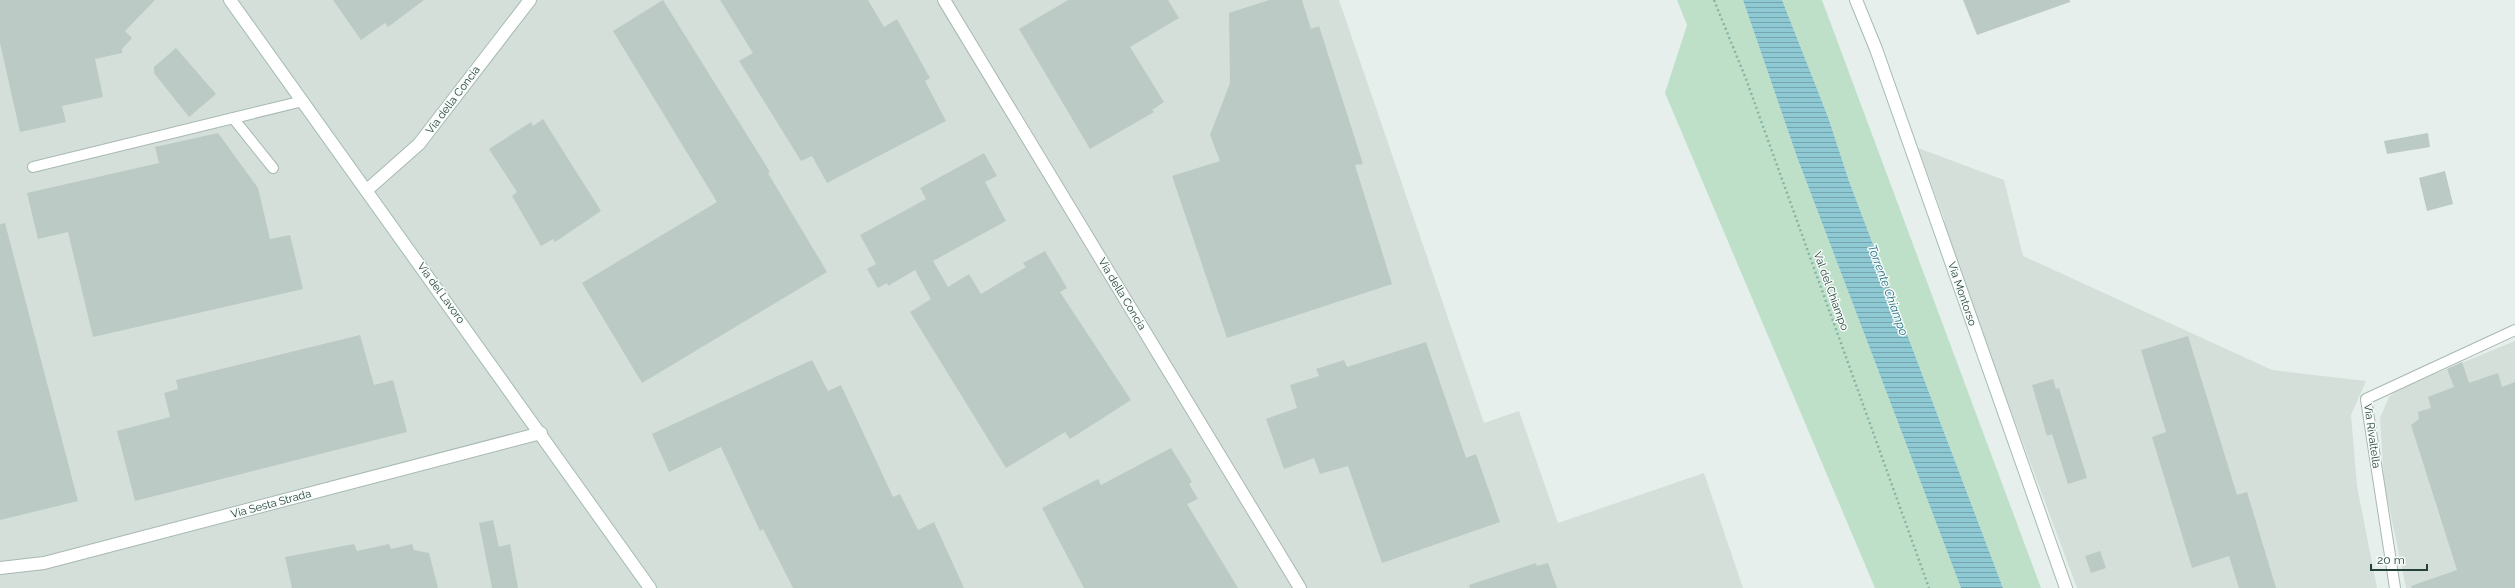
<svg xmlns="http://www.w3.org/2000/svg" width="2515" height="588" font-family="Raleway,sans-serif">
	<style>
		.built { fill: #d4dfda }
		.green { fill: #bfe0c8 }
		.water { fill: url(#water-rules) }
		.building { fill: #bbcac4 }
		.lines { fill: none; stroke-linecap: round; stroke-linejoin: round }
		.lane-casing { stroke: #a8b8b2; stroke-width: 12 }
		.street-casing { stroke: #a8b8b2; stroke-width: 14 }
		.secondary-casing { stroke: #a4bbb3; stroke-width: 14 }
		.path { stroke: #86b3a5; stroke-width: 2.5; stroke-dasharray: 2 3; stroke-linecap: butt }
		.lane { stroke: #fff; stroke-width: 10 }
		.street { stroke: #fff; stroke-width: 12 }
		.secondary { stroke: #fff; stroke-width: 12 }
		.labels { text-anchor: middle; dominant-baseline: central; stroke-width: 3; stroke-linejoin: round; paint-order: stroke }
		.street-label { font-size: 11px; fill: #24423a; stroke: #f7fbf9 }
		.water-label { font-size: 12px; font-style: italic; fill: #1c6f80; stroke: #f7fbf9 }
	</style>
	<defs>
		<pattern id="water-rules" width="6" height="5" patternUnits="userSpaceOnUse"><rect width="6" height="5" fill="#8ec9d4"/><path d="M0 2.5h6" fill="none" stroke="#74a5ad"/></pattern>
	</defs>
	<rect width="100%" height="100%" fill="#e6efeb"/>
	<g class="built">
		<polygon points="0,0 1339,0 1484,423 1519,411 1558,523 1704,473 1743,588 0,588"/>
		<polygon points="1918,148 2004,180 2023,256 2272,370 2366,381 2351,415 2357,486 2377,588 2077,588 1940,220 1945,221"/>
		<polygon points="2515,341 2515,588 2406,588 2384,482 2380,418 2389,397 2398,389"/>
	</g>
	<g class="green">
		<polygon points="1677,0 1743,0 1797,157 1961,588 1875,588 1665,93 1687,25"/>
		<polygon points="1782,0 1822,0 2041,588 2003,588 1849,181 1828,117"/>
	</g>
	<polygon class="water" points="1743,0 1782,0 1828,117 1849,181 2003,588 1961,588 1797,157"/>
	<g class="building">
		<polygon points="0,0 155,0 125,31 132,38 122,49 122,53 95,59 103,97 62,106 66,122 20,132 0,43"/>
		<polygon points="333,0 424,0 388,27 385,23 361,40"/>
		<polygon points="663,0 770,172 768,173 827,272 642,383 582,283 717,202 613,31"/>
		<polygon points="720,0 868,0 884,27 897,19 930,78 925,81 946,121 827,183 812,156 801,161 739,61 753,53"/>
		<polygon points="1068,0 1168,0 1179,18 1130,47 1164,102 1152,110 1154,112 1090,149 1019,29"/>
		<polygon points="1269,0 1302,0 1311,29 1319,26 1363,164 1355,165 1392,284 1227,338 1172,176 1220,161 1210,135 1230,83 1229,13"/>
		<polygon points="1963,0 2070,0 2070,2 1977,35"/>
		<polygon points="176,48 216,94 189,117 154,73 154,67"/>
		<polygon points="543,119 601,211 555,242 553,239 541,246 512,196 517,192 489,149 531,122 533,126"/>
		<polygon points="218,133 258,188 270,239 290,235 303,289 93,337 68,232 38,239 27,193 159,163 155,147"/>
		<polygon points="2428,133 2430,147 2387,154 2384,141"/>
		<polygon points="984,153 997,176 985,182 1006,221 933,261 948,287 969,274 981,294 1026,267 1023,263 1045,251 1067,288 1060,292 1131,400 1070,439 1065,432 1006,468 910,312 931,299 915,270 888,286 887,283 878,288 867,269 876,264 860,235 926,199 920,188"/>
		<polygon points="2445,171 2453,204 2427,211 2419,178"/>
		<polygon points="5,223 78,501 0,520 0,224"/>
		<polygon points="360,335 374,385 393,380 407,432 135,501 117,431 170,417 164,393 178,389 176,380"/>
		<polygon points="2188,336 2237,495 2247,492 2276,588 2239,588 2229,556 2192,568 2152,437 2166,432 2141,350"/>
		<polygon points="1426,342 1466,458 1476,454 1500,522 1382,563 1348,466 1320,474 1314,458 1284,469 1266,419 1297,408 1290,385 1319,376 1316,369 1344,360 1347,367"/>
		<polygon points="812,360 828,391 841,385 893,497 900,494 918,530 934,522 964,588 793,588 763,529 760,531 721,447 669,472 652,434"/>
		<polygon points="2462,362 2469,383 2498,373 2502,387 2515,382 2515,588 2412,588 2411,586 2457,570 2411,425 2419,419 2418,412 2431,408 2428,397 2454,387 2447,369"/>
		<polygon points="2053,379 2056,389 2059,388 2087,478 2068,484 2052,434 2047,436 2032,385"/>
		<polygon points="1171,448 1192,482 1189,484 1198,499 1187,504 1238,588 1084,588 1042,508 1098,479 1101,485"/>
		<polygon points="493,520 499,547 510,544 518,588 492,588 479,523"/>
		<polygon points="354,544 357,551 389,544 391,549 412,544 414,550 429,553 438,588 292,588 285,557"/>
		<polygon points="2100,551 2106,568 2091,573 2085,556"/>
		<polygon points="1536,563 1537,566 1548,563 1557,588 1470,588 1469,585"/>
	</g>
	<g class="lines">
		<g class="lane-casing">
			<g id="lane">
				<polyline points="233,118 273,168"/>
				<polyline points="33,167 303,101"/>
				<polyline points="2395,588 2366,399 2515,330"/>
			</g>
		</g>
		<g class="street-casing">
			<g id="street">
				<polyline points="944,0 1300,588"/>
				<polyline points="367,190 419,144 530,0"/>
				<polyline points="0,568 44,563 541,433"/>
			</g>
		</g>
		<g class="secondary-casing">
			<g id="secondary">
				<polyline points="230,0 650,588"/>
				<polyline points="1856,0 1876,49 2066,588"/>
			</g>
		</g>
		<polyline class="path" points="1714,0 1746,79 1929,588"/>
		<use href="#lane" class="lane"/>
		<use href="#street" class="street"/>
		<use href="#secondary" class="secondary"/>
	</g>
	<g class="labels">
		<g class="street-label">
			<text transform="translate(453 100) rotate(-53)">Via della Concia</text>
			<text transform="translate(1831 291) rotate(70)">Val del Chiampo</text>
			<text transform="translate(441 293) rotate(54)">Via del Lavoro</text>
			<text transform="translate(1122 294) rotate(59)">Via della Concia</text>
			<text transform="translate(1962 294) rotate(71)">Via Montorso</text>
			<text transform="translate(2372 436) rotate(82)">Via Rivaltella</text>
			<text transform="translate(271 504) rotate(-15)">Via Sesta Strada</text>
		</g>
		<g class="water-label">
			<text transform="translate(1888 290) rotate(70)">Torrente Chiampo</text>
		</g>
	</g>
	<path d="M2371 564v6h56v-6" fill="none" stroke="#24423a" stroke-width="2"/>
	<text x="2377" y="564" font-size="12" fill="#24423a" stroke="#f7fbf9" stroke-width="3" paint-order="stroke">20 m</text>
</svg>
